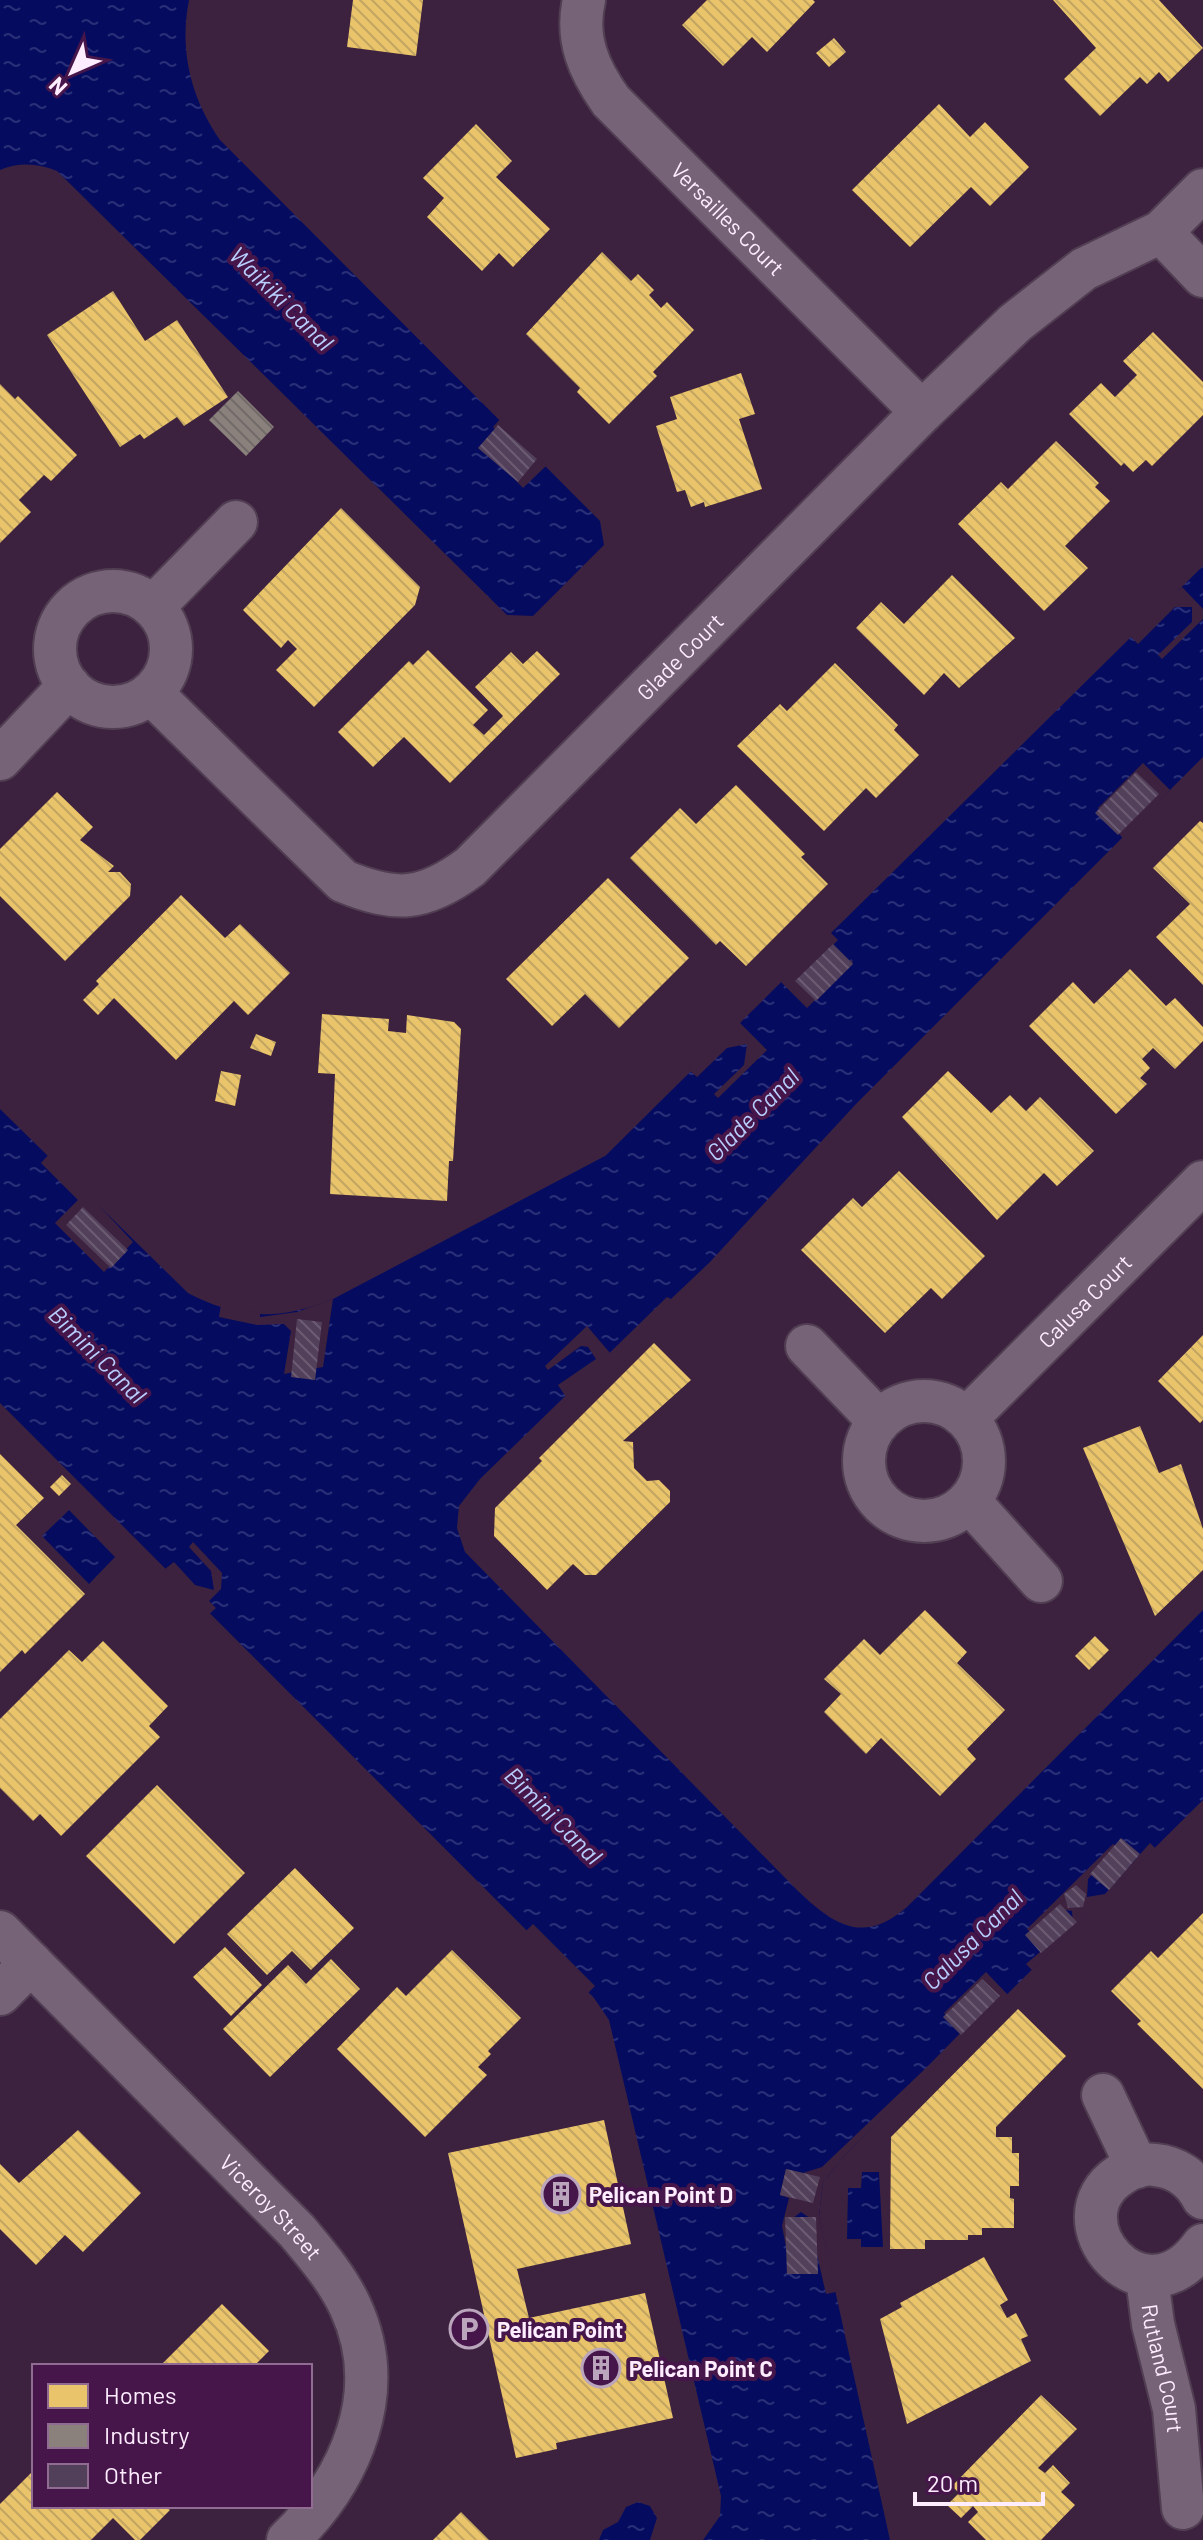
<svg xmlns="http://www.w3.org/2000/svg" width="1203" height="2540" font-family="Barlow,sans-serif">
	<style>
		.water { fill: url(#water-ripples) }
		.pier { fill: #3c223f }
		.homes { fill: url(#homes-back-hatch) }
		.industry { fill: url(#industry-back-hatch) }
		.building { fill: url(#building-back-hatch) }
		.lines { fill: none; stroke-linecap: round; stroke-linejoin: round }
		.street-casing { stroke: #513e53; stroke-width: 46 }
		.street { stroke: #776378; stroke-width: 42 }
		.labels { text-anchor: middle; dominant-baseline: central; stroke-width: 8; stroke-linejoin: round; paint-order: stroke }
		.street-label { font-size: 22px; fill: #feecff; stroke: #46164b }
		.poi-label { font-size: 22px; font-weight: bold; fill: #feecff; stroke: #46164b; text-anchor: start }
		.water-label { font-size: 24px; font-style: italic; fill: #b8cffe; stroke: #46164b }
	</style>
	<defs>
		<pattern id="water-ripples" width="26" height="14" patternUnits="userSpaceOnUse" patternTransform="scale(2)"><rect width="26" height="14" fill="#050c5f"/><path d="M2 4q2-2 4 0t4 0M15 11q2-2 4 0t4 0" fill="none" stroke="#2a3077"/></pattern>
		<pattern id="homes-back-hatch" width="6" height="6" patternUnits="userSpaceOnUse" patternTransform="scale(2)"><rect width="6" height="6" fill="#e9c46a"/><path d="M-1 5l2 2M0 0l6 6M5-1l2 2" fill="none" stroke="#c2a562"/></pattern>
		<pattern id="industry-back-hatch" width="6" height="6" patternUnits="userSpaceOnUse" patternTransform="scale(2)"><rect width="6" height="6" fill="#8a817c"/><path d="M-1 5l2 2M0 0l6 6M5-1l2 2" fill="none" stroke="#716a69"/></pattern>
		<pattern id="building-back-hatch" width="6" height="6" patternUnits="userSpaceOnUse" patternTransform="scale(2)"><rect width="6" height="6" fill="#52405a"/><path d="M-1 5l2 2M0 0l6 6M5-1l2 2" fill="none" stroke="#6c5c73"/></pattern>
	</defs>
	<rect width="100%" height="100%" fill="#3c223f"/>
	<g class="water">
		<path d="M 0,0 L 189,0 C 179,51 191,98 220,140 L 600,521 L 604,545 L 533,616 L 507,615 L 57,171 C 38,163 19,162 0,170 Z"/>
		<path d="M 1203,566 L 1203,757 L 856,1104 L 709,1263 L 671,1299 L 667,1297 L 480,1479 L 459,1506 L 457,1528 L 465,1552 L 798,1891 C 834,1925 863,1945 907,1907 L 1203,1610 L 1203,1800 L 846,2154 L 823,2182 L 819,2217 L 890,2540 L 703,2540 L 720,2516 L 721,2496 L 609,2020 L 594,1998 L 0,1403 L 0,1109 L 188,1293 C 238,1319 280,1321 333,1299 L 605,1156 Z"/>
		<polygon points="69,1510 115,1557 89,1584 42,1536"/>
		<polygon points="862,2172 879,2172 883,2247 861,2247 861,2239 847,2239 848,2188 861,2188"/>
		<polygon points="638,2502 650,2506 657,2518 650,2540 599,2540 603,2530 618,2522 626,2507"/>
	</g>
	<g class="pier">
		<polygon points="502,417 546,466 523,488 489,453 504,438 493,427"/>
		<polygon points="1182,587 1203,609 1203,619 1162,659 1158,655 1192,622 1192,607 1175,607 1138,644 1128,634"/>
		<polygon points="1143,763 1170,790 1157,804 1159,807 1125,841 1098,808"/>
		<polygon points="828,930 838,940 801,977 816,994 851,960 853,962 807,1008 781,982"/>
		<polygon points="754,1003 756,1006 740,1023 767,1050 718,1098 714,1094 744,1065 747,1044 727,1048 697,1077 690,1071 605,1156 602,1153"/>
		<polygon points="50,1153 133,1242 104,1272 55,1223 78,1200 41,1163"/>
		<polygon points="333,1299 323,1367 294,1372 284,1374 291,1331 284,1324 257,1325 219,1317 221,1304 260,1313 260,1317 297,1312"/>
		<polygon points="587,1326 610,1353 566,1397 558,1385 596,1359 588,1347 581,1346 548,1370 545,1366"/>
		<polygon points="193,1542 222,1573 221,1589 209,1601 216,1608 206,1617 165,1569 174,1562 195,1585 214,1590 211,1571 189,1547"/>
		<polygon points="1150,1843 1155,1848 1032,1970 1026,1964 1073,1924 1072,1911 1058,1909 1031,1933 1027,1929 1113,1844 1116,1846 1088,1879 1087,1897 1105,1894"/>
		<polygon points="533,1924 595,1986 588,1993 523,1934"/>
		<polygon points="986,1972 1008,1995 846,2154 823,2182 819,2216 836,2292 826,2294 815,2246 814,2221 801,2212 789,2221 789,2262 782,2226 789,2198 780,2195 786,2169 803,2173 822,2167 926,2068 992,2001 947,2016 944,2013"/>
	</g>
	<g class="homes">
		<polygon points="353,0 423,0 416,56 347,47"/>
		<polygon points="707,0 813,0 815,2 767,52 752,37 723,66 682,25"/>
		<polygon points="1053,0 1159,0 1203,48 1168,82 1159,72 1147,84 1140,77 1100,116 1064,79 1096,48"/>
		<polygon points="834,38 846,52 829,67 816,53"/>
		<polygon points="939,104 970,137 985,122 1029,167 990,206 971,187 910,247 852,190"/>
		<polygon points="476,124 512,161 496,177 550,229 513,267 499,253 482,271 427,217 444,198 423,178"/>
		<polygon points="602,252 631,281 638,274 654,290 649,295 661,308 667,302 694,330 653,372 657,376 609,424 577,392 580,388 526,334"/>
		<polygon points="113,291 145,341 177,320 228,397 184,426 177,417 144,439 140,434 120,447 47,335"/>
		<polygon points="1153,332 1203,382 1203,415 1152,466 1146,460 1133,472 1124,463 1121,466 1069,414 1101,383 1115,397 1137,375 1123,361"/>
		<polygon points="741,373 755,414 739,419 762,489 705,507 704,502 691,507 685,490 677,492 656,426 677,419 670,397"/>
		<polygon points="0,384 15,399 18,396 77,455 51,481 44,475 19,500 31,512 0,543"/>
		<polygon points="1056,441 1099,483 1095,487 1110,501 1065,546 1088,568 1044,611 958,524 1001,482 1008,489"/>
		<polygon points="341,508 420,587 415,605 314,707 276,670 297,649 288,640 281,648 243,610"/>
		<polygon points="952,575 1015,638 959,688 944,673 924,695 856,628 881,602 904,624"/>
		<polygon points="428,650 488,710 473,725 484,735 503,716 475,687 511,652 523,664 537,651 560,674 450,783 404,737 373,767 338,732 409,661 413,665"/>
		<polygon points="835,663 898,725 894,730 919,755 876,798 866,788 824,831 737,746 780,704 787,711"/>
		<polygon points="736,785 805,854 801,857 828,884 746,966 720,941 716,945 630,858 680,808 696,824"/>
		<polygon points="57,792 93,827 80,840 114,866 108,872 120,872 131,884 130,896 65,961 0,896 0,849"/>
		<polygon points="1200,821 1203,823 1203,985 1156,937 1190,904 1153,868"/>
		<polygon points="608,878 689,958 619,1028 585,994 552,1026 506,979"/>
		<polygon points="181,895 225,938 240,924 290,973 248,1015 234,1001 176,1060 114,998 98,1015 83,1000 99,984 96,981"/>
		<polygon points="1130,969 1166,1006 1175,998 1203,1027 1203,1041 1175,1069 1153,1048 1142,1059 1150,1068 1140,1078 1147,1084 1116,1114 1029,1026 1073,982 1094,1004"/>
		<polygon points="322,1014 389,1019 388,1031 406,1033 407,1015 454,1022 461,1029 453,1161 449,1161 447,1201 330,1194 335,1074 318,1073"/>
		<polygon points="256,1034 276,1042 271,1056 250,1048"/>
		<polygon points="221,1071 241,1075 235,1106 215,1101"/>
		<polygon points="948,1071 991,1113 1010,1095 1026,1111 1040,1097 1094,1151 1057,1186 1044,1173 997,1220 902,1117"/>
		<polygon points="899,1171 985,1256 942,1299 931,1288 885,1333 801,1250 853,1198 862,1207"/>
		<polygon points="1203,1335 1203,1420 1200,1423 1158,1381"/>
		<polygon points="654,1343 691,1380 623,1441 633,1442 634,1468 647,1481 659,1480 670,1491 670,1502 596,1575 585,1575 573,1564 547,1590 494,1536 495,1508 542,1461 539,1458"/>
		<polygon points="1140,1426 1159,1473 1181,1464 1203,1529 1203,1570 1155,1616 1083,1448"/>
		<polygon points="0,1454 44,1498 16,1525 85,1594 25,1654 22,1650 0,1672"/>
		<polygon points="62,1475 71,1484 59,1496 50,1487"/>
		<polygon points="925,1610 967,1652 957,1663 1005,1710 967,1749 976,1759 940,1796 881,1738 866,1754 824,1712 841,1694 824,1679 864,1639 880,1655"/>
		<polygon points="1095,1636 1109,1650 1089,1670 1075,1656"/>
		<polygon points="103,1641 168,1706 149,1726 160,1737 61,1836 40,1814 33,1821 0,1788 0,1719 69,1650 82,1662"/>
		<polygon points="157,1785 245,1873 174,1944 86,1856"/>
		<polygon points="295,1868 354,1928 311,1970 292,1951 267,1975 227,1934"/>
		<polygon points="1203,1913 1203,2089 1137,2024 1141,2021 1111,1991 1151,1951 1158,1958"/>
		<polygon points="225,1947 262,1985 231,2016 193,1977"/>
		<polygon points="452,1950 521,2018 488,2051 491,2054 478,2067 487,2075 425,2137 337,2049 397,1987 406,1996"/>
		<polygon points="331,1959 360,1989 270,2077 223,2029 288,1965 306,1984"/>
		<polygon points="1018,2009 1066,2056 996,2127 996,2137 1012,2137 1012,2153 1019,2153 1019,2186 1010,2186 1010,2198 1014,2199 1014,2228 982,2228 982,2235 968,2235 968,2240 925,2240 925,2249 890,2249 891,2137"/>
		<polygon points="604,2120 631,2244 517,2269 529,2318 645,2293 673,2418 556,2443 557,2449 516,2458 448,2153"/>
		<polygon points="78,2130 141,2193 83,2252 65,2235 36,2265 0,2229 0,2164 19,2183"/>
		<polygon points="984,2257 1008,2300 1000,2305 1007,2318 1016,2313 1028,2336 1021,2339 1031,2361 907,2424 880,2319 902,2307 900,2303"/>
		<polygon points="222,2304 269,2351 254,2366 160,2366"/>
		<polygon points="1041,2395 1077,2429 1038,2468 1045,2473 1053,2465 1070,2483 1061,2492 1075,2505 1041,2540 986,2540 968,2522 978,2512 973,2506 961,2518 947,2505 959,2493 952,2486"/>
		<polygon points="34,2470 34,2506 166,2506 170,2510 140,2540 135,2540 113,2518 91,2540 0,2540 0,2504"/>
		<polygon points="461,2512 489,2540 433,2540"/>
	</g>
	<polygon class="industry" points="238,391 274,427 246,456 209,420"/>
	<g class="building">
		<polygon points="498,425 537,459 518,482 478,448"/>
		<polygon points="1136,772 1159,794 1118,835 1095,813"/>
		<polygon points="833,944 853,964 816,1001 795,981"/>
		<polygon points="83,1207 128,1250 111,1268 66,1225"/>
		<polygon points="297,1319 322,1322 315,1380 291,1377"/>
		<polygon points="1121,1838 1140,1854 1109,1890 1090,1874"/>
		<polygon points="1076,1885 1086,1894 1083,1907 1068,1908 1064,1894"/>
		<polygon points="1060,1904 1077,1922 1041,1953 1025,1935"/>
		<polygon points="982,1979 1000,1996 961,2035 943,2017"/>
		<polygon points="786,2169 820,2177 813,2203 780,2195"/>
		<polygon points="785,2217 816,2217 818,2274 787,2274"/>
	</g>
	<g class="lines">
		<g class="street-casing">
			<g id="street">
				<path id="s1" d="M 584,0 C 575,39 589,70 611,101 L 922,412"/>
				<polyline points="1161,232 1203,276"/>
				<circle cx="113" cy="649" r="58"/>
				<polyline points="153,607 236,522"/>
				<path id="s2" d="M 151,693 L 343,881 C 396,903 424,901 470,867 L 922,412 L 1015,323 L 1084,269 L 1161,232 L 1203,190"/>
				<polyline points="0,759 69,686"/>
				<polyline points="807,1346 879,1421"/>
				<circle cx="924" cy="1461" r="60"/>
				<path id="s3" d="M 967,1418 L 1203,1182"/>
				<polyline points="969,1501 1041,1581"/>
				<path id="s4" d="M 0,1932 L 297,2231 C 317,2255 337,2278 350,2306 C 390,2391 351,2480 288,2540"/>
				<polyline points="0,1994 31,1963"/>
				<polyline points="1103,2095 1137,2167"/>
				<path d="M 1203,2198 C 1193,2178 1176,2167 1155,2165 C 1142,2163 1130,2168 1120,2175 C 1052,2220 1143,2329 1203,2245"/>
				<path id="s5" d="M 1147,2278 L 1153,2324 L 1174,2409 L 1183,2508"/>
			</g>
		</g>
		<use href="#street" class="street"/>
	</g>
	<defs>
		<g id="building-ring" transform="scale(2)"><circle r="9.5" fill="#46164b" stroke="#baa5bc" stroke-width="1.5"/><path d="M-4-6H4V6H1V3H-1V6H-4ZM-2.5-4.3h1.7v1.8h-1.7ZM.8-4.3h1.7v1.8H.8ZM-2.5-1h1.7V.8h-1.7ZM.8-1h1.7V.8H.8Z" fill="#baa5bc"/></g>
		<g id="parking-ring" transform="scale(2)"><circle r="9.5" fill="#46164b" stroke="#baa5bc" stroke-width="1.5"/><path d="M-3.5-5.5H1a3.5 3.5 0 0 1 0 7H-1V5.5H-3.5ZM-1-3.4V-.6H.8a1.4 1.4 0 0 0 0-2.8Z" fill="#baa5bc"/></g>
	</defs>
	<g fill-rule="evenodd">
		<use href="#building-ring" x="561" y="2194"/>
		<use href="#parking-ring" x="469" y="2329"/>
		<use href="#building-ring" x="601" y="2368"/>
	</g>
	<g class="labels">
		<g class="street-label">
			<text stroke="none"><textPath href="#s1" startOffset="274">Versailles Court</textPath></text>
			<text stroke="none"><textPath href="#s2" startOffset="702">Glade Court</textPath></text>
			<text stroke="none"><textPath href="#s3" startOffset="166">Calusa Court</textPath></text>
			<text stroke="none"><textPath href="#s4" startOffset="386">Viceroy Street</textPath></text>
			<text stroke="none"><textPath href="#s5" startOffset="92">Rutland Court</textPath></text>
		</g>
		<g class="poi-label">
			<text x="589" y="2194">Pelican Point D</text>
			<text x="497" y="2329">Pelican Point</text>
			<text x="629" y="2368">Pelican Point C</text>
		</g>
		<g class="water-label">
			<text transform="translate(282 298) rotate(45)">Waikiki Canal</text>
			<text transform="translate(752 1114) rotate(-45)">Glade Canal</text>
			<text transform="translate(98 1354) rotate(45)">Bimini Canal</text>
			<text transform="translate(554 1815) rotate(45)">Bimini Canal</text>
			<text transform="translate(972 1939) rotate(-45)">Calusa Canal</text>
		</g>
	</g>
	<rect x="32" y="2364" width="280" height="144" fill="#46164b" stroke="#906c93" stroke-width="2"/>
	<rect x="48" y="2384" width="40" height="24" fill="#e9c46a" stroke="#906c93" stroke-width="2"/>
	<text x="104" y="2404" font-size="24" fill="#feecff">Homes</text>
	<rect x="48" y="2424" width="40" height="24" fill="#8a817c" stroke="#906c93" stroke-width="2"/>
	<text x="104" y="2444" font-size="24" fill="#feecff">Industry</text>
	<rect x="48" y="2464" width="40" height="24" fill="#52405a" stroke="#906c93" stroke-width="2"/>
	<text x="104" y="2484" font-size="24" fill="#feecff">Other</text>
	<g transform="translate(72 72) rotate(225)" stroke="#46164b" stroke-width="6" paint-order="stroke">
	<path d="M0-6L14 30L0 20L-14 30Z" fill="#feecff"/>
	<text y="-12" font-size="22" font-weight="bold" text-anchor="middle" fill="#feecff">N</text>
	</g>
	<path d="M915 2492v12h128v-12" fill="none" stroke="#feecff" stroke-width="4"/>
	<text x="927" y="2492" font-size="24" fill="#feecff" stroke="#46164b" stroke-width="6" paint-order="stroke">20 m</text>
</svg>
